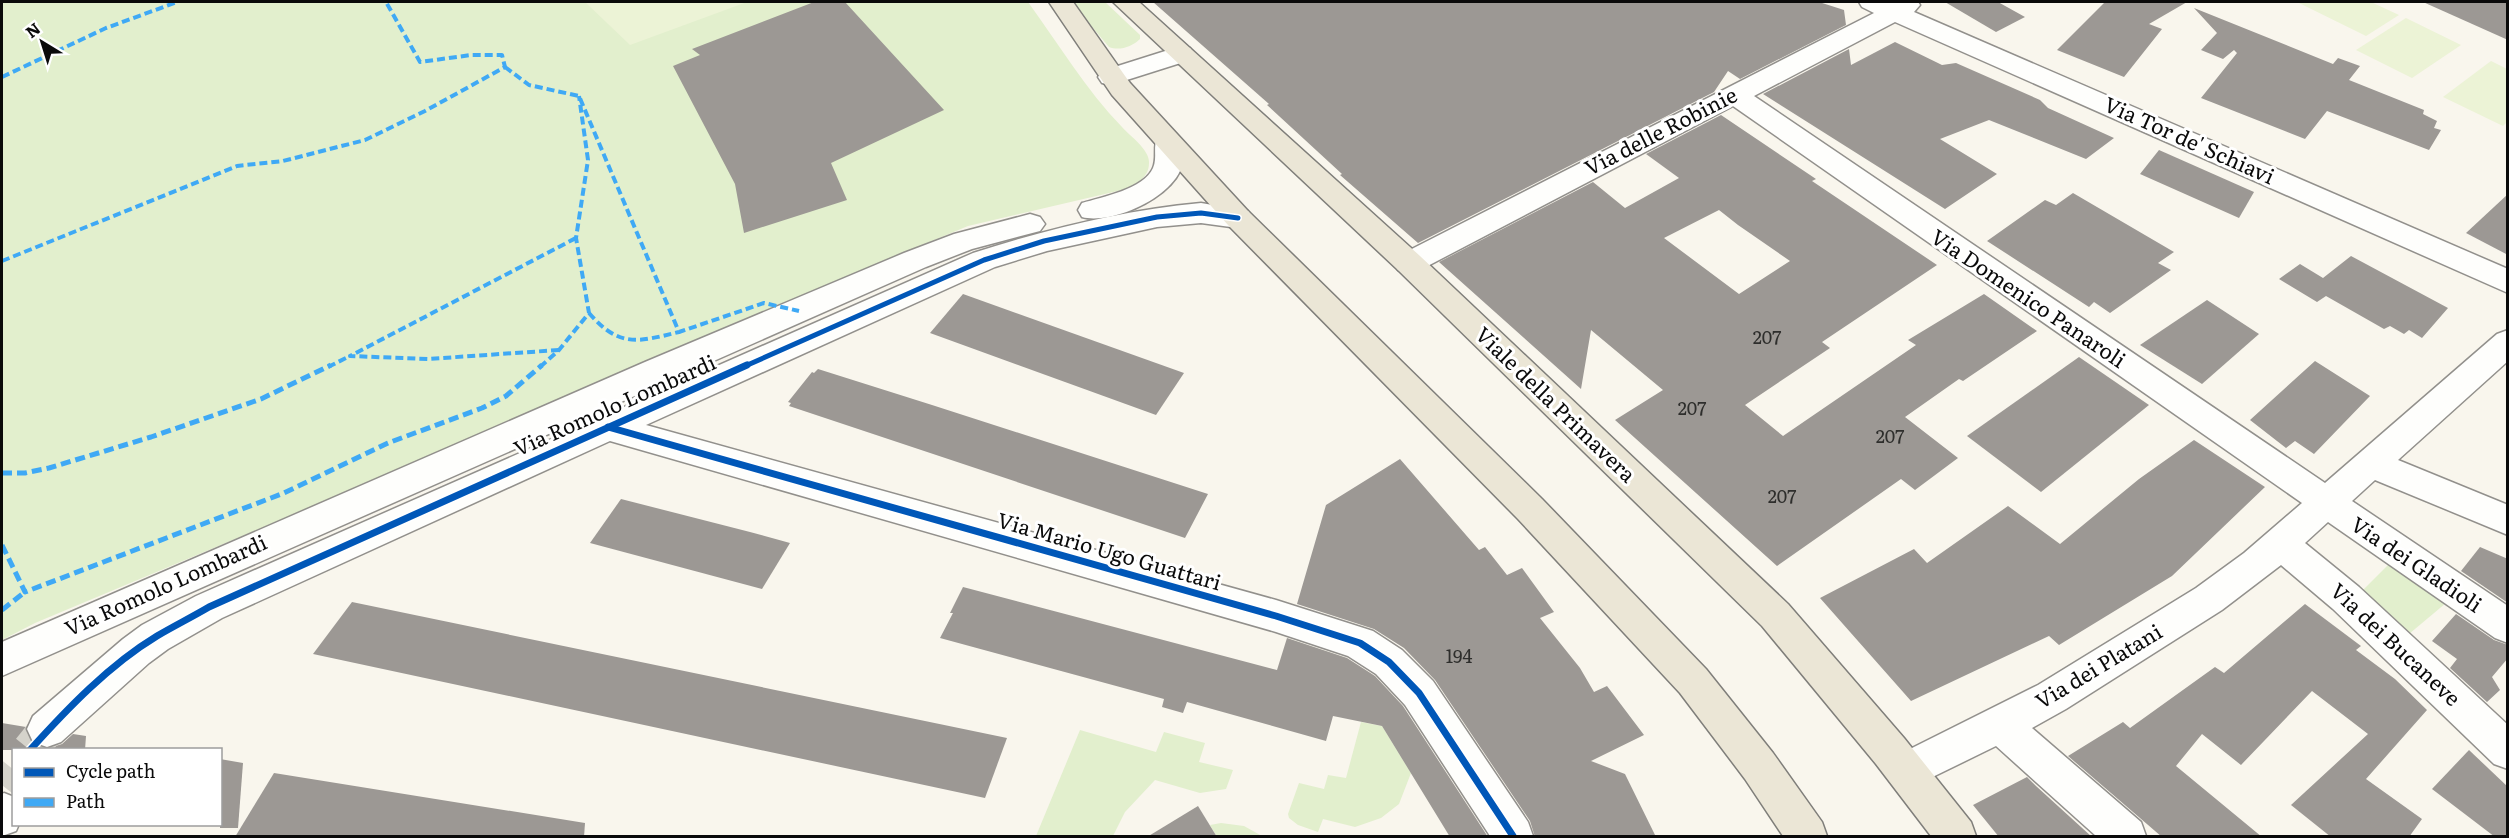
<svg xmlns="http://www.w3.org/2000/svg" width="2509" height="838" font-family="Literata,serif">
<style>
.green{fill:#e2efcd}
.pitch{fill:#ecf3d6}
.building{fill:#9c9894;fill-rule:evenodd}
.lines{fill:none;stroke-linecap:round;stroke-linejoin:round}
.minor-tunnel{stroke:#d5d3cb;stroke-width:36;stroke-dasharray:36 18;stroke-linecap:butt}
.minor-casing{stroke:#92908c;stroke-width:3}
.major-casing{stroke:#7f7e7a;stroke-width:3}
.minor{fill:#fefefc;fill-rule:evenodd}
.major{fill:#ebe6d6;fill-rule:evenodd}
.quiet-far1{stroke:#3fa9f5;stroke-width:4;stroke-dasharray:8 4;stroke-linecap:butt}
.quiet{stroke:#3fa9f5;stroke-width:5;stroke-dasharray:10 5;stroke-linecap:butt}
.cycleway-far1-casing{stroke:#fff;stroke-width:8}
.cycleway-casing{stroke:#fff;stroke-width:10}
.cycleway-far1{stroke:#0057b8;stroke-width:5}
.cycleway{stroke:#0057b8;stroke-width:7}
.labels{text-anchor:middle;stroke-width:6;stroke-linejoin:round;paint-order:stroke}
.number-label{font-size:18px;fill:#2e2e2c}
.street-label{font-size:21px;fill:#0a0a0a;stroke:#fff}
</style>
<rect width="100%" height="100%" fill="#f9f6ed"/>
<g class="green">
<path d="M 2,2 L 1028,2 C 1058,43 1086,90 1122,127 C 1130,136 1150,150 1149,163 C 1149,179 1134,185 1122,190 L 968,226 L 735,323 L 295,514 L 35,623 L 2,640 Z"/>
<path d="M 1071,2 L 1105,2 L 1140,35 L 1140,39 C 1132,47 1119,51 1109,47 Z"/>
<polygon points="2389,564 2446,603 2403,639 2363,590"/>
<polygon points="1361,722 1382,726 1411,773 1399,804 1381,818 1355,827 1323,819 1318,832 1298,825 1289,818 1288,814 1299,783 1324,789 1328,775 1346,778"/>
<polygon points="1080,730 1156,752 1164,732 1205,743 1199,762 1233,770 1226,789 1200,793 1155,780 1125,812 1113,836 1036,836"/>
<polygon points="1221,823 1244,826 1262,836 1216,835 1210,825"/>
</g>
<g class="pitch">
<polygon points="585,2 747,2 630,45"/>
<polygon points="2297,2 2371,2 2399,15 2366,36"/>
<polygon points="2406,18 2461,45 2412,78 2356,50"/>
<polygon points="2491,61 2507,69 2507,122 2503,126 2443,97"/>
</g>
<g class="building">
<polygon points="814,2 845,2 944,110 831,163 847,200 744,233 735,184 673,66 700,55 692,49"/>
<polygon points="1153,2 1819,2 1844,10 1846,25 1740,79 1728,71 1714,92 1418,243 1340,175 1342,174 1267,105 1269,104"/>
<polygon points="1945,2 1998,2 2025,17 1996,32"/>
<polygon points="2105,2 2187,2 2149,24 2162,29 2124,77 2057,50"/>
<polygon points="2423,2 2508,2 2508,40"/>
<polygon points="2194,8 2333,64 2338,58 2360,66 2349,80 2424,110 2423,114 2437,121 2434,128 2441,130 2429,150 2327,111 2305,139 2201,98 2237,53 2234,50 2223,59 2201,50 2217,33"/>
<polygon points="1895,42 1942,65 1956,63 2040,100 2048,108 2114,138 2086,159 1989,120 1940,139 1997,174 1945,209 1763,94 1849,49 1851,65"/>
<path d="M 1721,115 L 1816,179 L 1812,181 L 1937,265 L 1822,342 L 1830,348 L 1745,405 L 1783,436 L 1916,345 L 1908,340 L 1984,294 L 2037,331 L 1963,381 L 1959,379 L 1905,417 L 1958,458 L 1915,490 L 1901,479 L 1777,566 L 1615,420 L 1663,390 L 1591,330 L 1581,389 L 1439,262 L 1593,182 L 1625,208 L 1679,178 L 1646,154 ZM 1719,210 L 1738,225 L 1790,261 L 1739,294 L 1664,238 Z"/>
<polygon points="2159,150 2254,192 2239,218 2140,174"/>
<polygon points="2073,193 2174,252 2158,263 2171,270 2110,313 2094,302 2089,307 1987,241 2045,200 2056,205"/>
<polygon points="2508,194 2508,255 2466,233"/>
<polygon points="2351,256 2448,308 2422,338 2409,330 2404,334 2390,326 2384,329 2326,296 2317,302 2279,279 2300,264 2323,278"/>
<polygon points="963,294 1184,373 1156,415 930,333"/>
<polygon points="2207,300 2259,334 2202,384 2140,345"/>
<polygon points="2079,357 2149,405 2041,492 1967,436"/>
<polygon points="2315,361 2370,396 2314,454 2295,441 2286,448 2250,420"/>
<polygon points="818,369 932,405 1208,494 1185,538 789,406 791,403 788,402 812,372 814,373"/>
<polygon points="2194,440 2265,487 2172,576 2059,645 2049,636 1911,701 1820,598 1914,549 1927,563 2008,506 2060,544 2139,479"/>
<polygon points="1400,459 1479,550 1485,547 1507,575 1522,568 1554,612 1540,618 1580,668 1594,692 1607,686 1644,735 1591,761 1625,774 1656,837 1535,837 1530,821 1435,680 1404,648 1374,629 1297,604 1326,505"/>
<polygon points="621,499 750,532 790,543 762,589 590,543"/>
<polygon points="2480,547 2508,559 2508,603 2461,571"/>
<polygon points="963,587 1277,670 1287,638 1347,658 1375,676 1403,706 1488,837 1450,837 1382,726 1333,716 1326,741 1187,702 1183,713 1162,707 1164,699 940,638 953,613 950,613"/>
<polygon points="352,602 1007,738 985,798 313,654"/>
<polygon points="2305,604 2361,646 2356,650 2395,679 2427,710 2366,779 2422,819 2409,837 2331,837 2291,805 2368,734 2312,691 2241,765 2202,734 2176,766 2262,837 2162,837 2068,756 2123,722 2130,728 2215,667 2224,673"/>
<polygon points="2456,614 2494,640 2508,645 2508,658 2492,677 2500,690 2487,702 2450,668 2457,659 2432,641"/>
<polygon points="2,723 26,727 31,743 46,749 62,744 73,734 86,736 85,750 2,750"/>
<polygon points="2469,750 2508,787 2508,837 2495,837 2432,789"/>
<polygon points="220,759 243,763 238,828 220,828"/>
<polygon points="274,773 585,823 584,837 235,837"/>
<polygon points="2027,777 2036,786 2092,837 1999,837 1973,805"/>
<polygon points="1198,806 1217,837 1147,837"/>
</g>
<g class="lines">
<g class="minor-tunnel">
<polyline points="30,750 47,729"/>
<polyline points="2,785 14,770"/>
</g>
<defs>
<g id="minor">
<polygon points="1859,2 1918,2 1920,5 1914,12 2508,269 2508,293 1895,22 1754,96 2325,483 2497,334 2508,330 2508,361 2398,460 2508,505 2508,535 2375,480 2352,501 2508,606 2508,643 2495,638 2328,522 2305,543 2359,587 2508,725 2508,769 2494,764 2333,609 2281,565 2222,610 2066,709 2032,728 2141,822 2146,836 2096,836 1996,746 1906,790 1892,784 1886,771 1892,758 2038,685 2196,588 2244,553 2302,503 1733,106 1420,270 1409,274 1398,270 1394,263 1398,256 1874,13 1862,7"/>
<polygon points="1181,46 1190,48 1194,54 1190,60 1111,85 1102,83 1098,77 1102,71"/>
<path d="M 1168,133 L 1178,136 C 1208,184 1116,227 1082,217 L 1078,210 L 1082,203 C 1102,197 1144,189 1153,168 C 1158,157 1152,146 1158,136 Z"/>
<path d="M 1201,203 L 1248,211 L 1253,218 L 1248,225 L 1238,228 L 1201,223 L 1157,227 L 1047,251 L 995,267 L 646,425 L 1276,600 L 1373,631 L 1402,650 L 1433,681 L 1528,822 L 1533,836 L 1490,836 L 1405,705 L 1376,674 L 1348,656 L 1276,632 L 610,441 L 222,618 L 168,649 L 149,663 L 61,742 L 47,747 L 33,742 L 27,729 L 33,716 L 123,639 L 142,625 L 196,596 L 973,253 C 1048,229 1123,210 1201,203 Z"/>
<polygon points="1030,214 1040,217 1045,224 1040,231 972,249 926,267 2,676 2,642 645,362 904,253 954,234"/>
<polygon points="4,793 14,797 14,824 19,824 16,831 2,836 2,794"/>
</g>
<g id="major">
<polygon points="1049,2 1073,2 1130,83 1248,211 1542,499 1706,669 1773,753 1822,822 1827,836 1783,836 1745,779 1680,693 1518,519 1228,225 1112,95"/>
<polygon points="1113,2 1139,2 1420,256 1788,604 1904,738 1971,822 1976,836 1931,836 1876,764 1762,626 1398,270"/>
</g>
</defs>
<use href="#minor" class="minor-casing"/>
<use href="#major" class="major-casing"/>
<use href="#minor" class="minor"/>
<use href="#major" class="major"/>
<g class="quiet-far1">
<polyline points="505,67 529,85 579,96 679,332 764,303 799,311"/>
<polyline points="2,77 106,28 177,2"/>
<polyline points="2,261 237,166 283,161 365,140 425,111 505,67 502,55 471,55 420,62 386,2"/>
<path d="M 589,313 C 619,348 638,342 679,332"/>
<polyline points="559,350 428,359 350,356 576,238"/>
<polyline points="328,367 350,356"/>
<polyline points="540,367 559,350 589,313 576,238 588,160 579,96"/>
</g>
<g class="quiet">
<polyline points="2,473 25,473 49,468 151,437 261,399 331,365"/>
<polyline points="2,545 25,592 284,493 388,443 482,408 506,396 542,365"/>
<polyline points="2,610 25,592"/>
</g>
<defs>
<polyline id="cycleway-far1" points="743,367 984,260 1044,241 1157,217 1201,213 1238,218"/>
<g id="cycleway">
<polyline points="608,427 1276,616 1360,643 1389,662 1419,693 1513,836"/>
<path d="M 30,750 C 67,709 109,665 157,636 C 174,626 192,617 209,607 L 747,365"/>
</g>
</defs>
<use href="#cycleway-far1" class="cycleway-far1-casing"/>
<use href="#cycleway" class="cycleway-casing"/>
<use href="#cycleway-far1" class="cycleway-far1"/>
<use href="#cycleway" class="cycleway"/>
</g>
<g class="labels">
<g class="number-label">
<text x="1767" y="344">207</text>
<text x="1692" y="415">207</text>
<text x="1890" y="443">207</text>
<text x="1782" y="503">207</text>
<text x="1459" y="663">194</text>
</g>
<g class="street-label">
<text transform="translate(1661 132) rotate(-27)" y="7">Via delle Robinie</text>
<text transform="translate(2189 141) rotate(24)" y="7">Via Tor de' Schiavi</text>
<text transform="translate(2028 299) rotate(34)" y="7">Via Domenico Panaroli</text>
<text transform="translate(1555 405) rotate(44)" y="7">Viale della Primavera</text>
<text transform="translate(615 406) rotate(-24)" y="7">Via Romolo Lombardi</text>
<text transform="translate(1109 552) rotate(16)" y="7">Via Mario Ugo Guattari</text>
<text transform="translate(2416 565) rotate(34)" y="7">Via dei Gladioli</text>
<text transform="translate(166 586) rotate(-24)" y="7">Via Romolo Lombardi</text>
<text transform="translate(2395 645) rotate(43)" y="7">Via dei Bucaneve</text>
<text transform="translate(2099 667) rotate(-31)" y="7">Via dei Platani</text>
</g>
</g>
<rect width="2509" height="838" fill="none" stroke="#0a0a0a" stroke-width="6"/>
<rect x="12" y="748" width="210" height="78" fill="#ffffff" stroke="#9d9d9d" stroke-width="1.5"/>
<rect x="24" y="768" width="30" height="9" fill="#0057b8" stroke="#9d9d9d" stroke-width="1.5"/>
<text x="66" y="778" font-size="18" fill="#0a0a0a">Cycle path</text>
<rect x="24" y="798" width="30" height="9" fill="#3fa9f5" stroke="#9d9d9d" stroke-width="1.5"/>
<text x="66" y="808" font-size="18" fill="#0a0a0a">Path</text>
<g transform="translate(42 42) rotate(322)" stroke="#ffffff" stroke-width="4.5" paint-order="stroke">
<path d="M0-4.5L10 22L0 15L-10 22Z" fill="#0a0a0a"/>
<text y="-9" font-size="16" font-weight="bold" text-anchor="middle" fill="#0a0a0a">N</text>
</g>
</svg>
